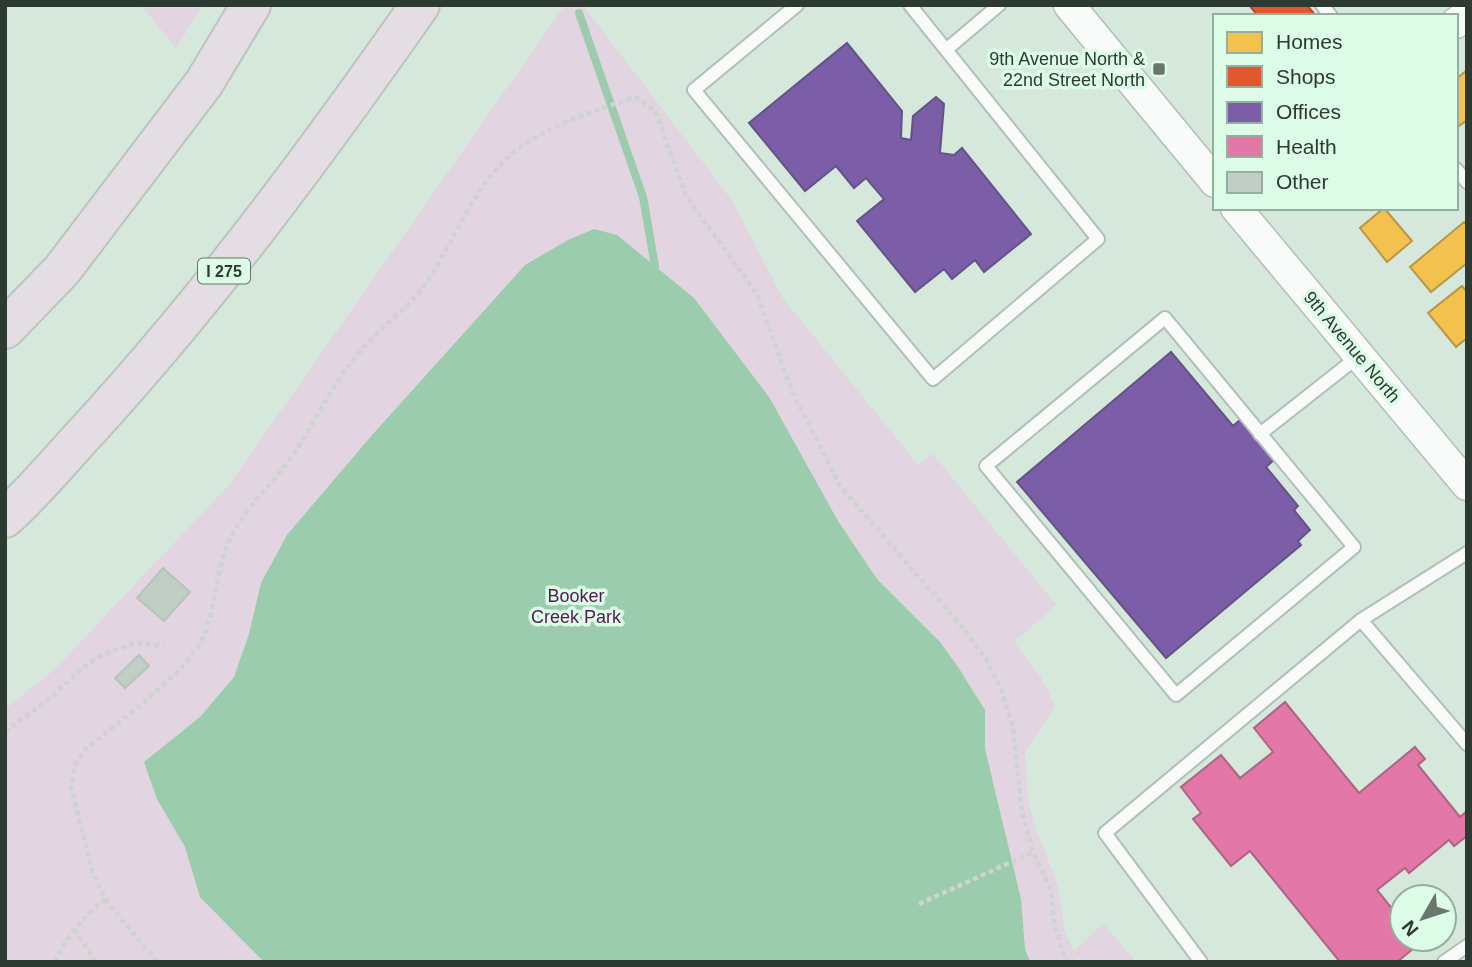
<svg xmlns="http://www.w3.org/2000/svg" width="1472" height="967" font-family="Arial,sans-serif">
<style>
.green{fill:#e2d4e0}
.water{fill:#9accad}
.homes{fill:#f2c14e;stroke:#b79846;stroke-width:2}
.shops{fill:#e4572e;stroke:#ad4e2f;stroke-width:2}
.offices{fill:#7b5ea7;stroke:#645384;stroke-width:2}
.health{fill:#e377a8;stroke:#ac6585;stroke-width:2}
.lines{fill:none;stroke-linecap:round;stroke-linejoin:round}
.stream{stroke:#9accad;stroke-width:8}
.building{fill:#c0cec5;stroke:#b7c4bc;stroke-width:2}
.service-casing{stroke:#b2bfb7;stroke-width:16}
.tertiary-casing{stroke:#b2bfb7;stroke-width:33}
.motorway-casing{stroke:#bbc4be;stroke-width:42}
.path{stroke:#cfd4d1;stroke-width:4.5;stroke-dasharray:5 3.5;stroke-linecap:butt}
.service{stroke:#f9fbfa;stroke-width:12}
.tertiary{stroke:#f9fbfa;stroke-width:30}
.motorway{stroke:#e4dde4;stroke-width:38}
.poi-dot{fill:#68776e;stroke:#dcfce7;stroke-width:2.5}
.labels{text-anchor:middle;stroke-width:7;stroke-linejoin:round;paint-order:stroke}
.shield{fill:#dcfce7;stroke:#627468;stroke-width:2}
.shield-label{font-size:16px;font-weight:bold;fill:#2d3a32}
.poi-label{font-size:18px;fill:#2d3a32;stroke:#dcfce7;text-anchor:end}
.street-label{font-size:18px;fill:#2d3a32;stroke:#dcfce7}
.park-label{font-size:18px;fill:#571851;stroke:#dcfce7}
</style>
<rect width="100%" height="100%" fill="#d6e7dc"/>
<g class="green">
<polygon points="141,5 203,5 176,48"/>
<polygon points="565,5 583,5 733,202 782,297 918,465 933,454 1056,605 1014,642 1042,679 1055,706 1025,753 1028,802 1037,832 1058,885 1065,932 1074,951 1103,923 1136,962 1082,962 1076,955 1078,962 5,962 5,709 55,669 229,485"/>
</g>
<polygon class="water" points="594,229 617,235 694,298 769,397 838,521 877,579 940,642 958,667 985,710 985,749 1021,899 1025,949 1030,962 264,962 200,897 185,847 157,799 144,762 200,717 234,677 249,634 261,583 287,535 373,434 525,265 568,240"/>
<g class="homes">
<polygon points="1467,70 1467,120 1459,126 1456,122 1456,79"/>
<polygon points="1384,208 1412,241 1387,262 1360,228"/>
<polygon points="1464,222 1467,225 1467,263 1431,292 1410,267"/>
<polygon points="1462,286 1467,292 1467,338 1456,347 1428,313"/>
</g>
<polygon class="shops" points="1249,5 1307,5 1316,16 1258,16"/>
<g class="offices">
<polygon points="847,43 902,111 901,138 911,140 913,116 936,97 944,104 940,153 954,155 962,148 1031,234 984,272 975,260 952,279 944,269 915,292 857,221 884,199 866,178 854,188 836,166 805,191 749,123"/>
<polygon points="1171,352 1233,426 1240,420 1274,460 1266,467 1298,506 1294,510 1310,530 1298,541 1301,545 1166,658 1017,482"/>
</g>
<polygon class="health" points="1285,702 1359,793 1415,747 1425,759 1418,765 1460,817 1467,811 1467,836 1454,846 1449,840 1409,873 1405,868 1377,890 1402,921 1402,939 1417,939 1420,943 1397,962 1340,962 1250,851 1231,866 1193,819 1201,813 1181,787 1221,755 1240,778 1273,752 1254,728"/>
<g class="lines">
<polyline class="stream" points="579,13 643,197 655,266"/>
</g>
<g class="building">
<polygon points="163,568 190,592 164,621 137,598"/>
<polygon points="139,655 149,666 125,688 115,678"/>
</g>
<g class="lines">
<defs>
<g id="service">
<polyline points="797,5 694,90 933,379 1098,239 910,5"/>
<polyline points="1322,5 1331,16"/>
<polyline points="947,49 999,5"/>
<polyline points="1456,169 1467,182"/>
<polygon points="1165,318 1354,547 1176,695 986,466"/>
<polyline points="1260,434 1359,356"/>
<polyline points="1467,553 1361,620 1467,744"/>
<polyline points="1201,962 1105,833 1361,620"/>
<polyline points="1444,962 1467,946"/>
</g>
<g id="tertiary">
<polyline points="1069,5 1215,182"/>
<polyline points="1456,23 1467,15"/>
<polyline points="1236,208 1467,485"/>
</g>
<g id="motorway">
<polyline points="5,329 62,270 204,83 251,5"/>
<path d="M 5,518 C 35,491 61,459 89,429 C 210,297 317,152 420,5"/>
</g>
</defs>
<use href="#service" class="service-casing"/>
<use href="#tertiary" class="tertiary-casing"/>
<use href="#motorway" class="motorway-casing"/>
<g class="path">
<polyline points="5,732 50,698 85,666 102,655 135,643 164,646"/>
<polyline points="919,904 1033,852"/>
<polyline points="75,929 94,960"/>
<path d="M 55,962 C 66,936 84,917 105,899"/>
<path d="M 157,962 L 107,902 L 93,874 L 71,787 L 75,765 L 85,750 C 118,722 191,671 205,633 C 217,600 216,563 234,531 C 250,503 277,479 295,452 C 318,416 336,378 365,346 C 382,327 410,306 424,286 C 455,242 472,186 515,151 C 550,124 595,111 635,97 L 655,110 L 686,196 L 757,294 L 791,389 L 840,486 L 964,629 L 986,659 L 1001,689 L 1013,728 L 1022,813 L 1033,852 L 1050,887 L 1055,926 L 1066,962"/>
</g>
<use href="#service" class="service"/>
<use href="#tertiary" class="tertiary"/>
<use href="#motorway" class="motorway"/>
</g>
<rect class="poi-dot" x="1152" y="62" width="14" height="14" rx="3.5"/>
<g class="labels">
<rect class="shield" x="198" y="258.5" width="52" height="25" rx="5"/>
<g class="shield-label">
<text x="224" y="277">I 275</text>
</g>
<g class="poi-label">
<text x="1145" y="65">9th Avenue North &amp;<tspan x="1145" dy="21">22nd Street North</tspan></text>
</g>
<g class="street-label">
<text transform="translate(1352 347) rotate(50)" y="6">9th Avenue North</text>
</g>
<g class="park-label">
<text x="576" y="602">Booker<tspan x="576" dy="21">Creek Park</tspan></text>
</g>
</g>
<rect width="1472" height="967" fill="none" stroke="#2d3a32" stroke-width="14"/>
<rect x="1213" y="14" width="245" height="196" fill="#dcfce7" stroke="#96ae9f" stroke-width="2"/>
<rect x="1227" y="32" width="35" height="21" fill="#f2c14e" stroke="#96ae9f" stroke-width="2"/>
<text x="1276" y="49" font-size="21" fill="#2d3a32">Homes</text>
<rect x="1227" y="66" width="35" height="21" fill="#e4572e" stroke="#96ae9f" stroke-width="2"/>
<text x="1276" y="84" font-size="21" fill="#2d3a32">Shops</text>
<rect x="1227" y="102" width="35" height="21" fill="#7b5ea7" stroke="#96ae9f" stroke-width="2"/>
<text x="1276" y="119" font-size="21" fill="#2d3a32">Offices</text>
<rect x="1227" y="136" width="35" height="21" fill="#e377a8" stroke="#96ae9f" stroke-width="2"/>
<text x="1276" y="154" font-size="21" fill="#2d3a32">Health</text>
<rect x="1227" y="172" width="35" height="21" fill="#c0cec5" stroke="#96ae9f" stroke-width="2"/>
<text x="1276" y="189" font-size="21" fill="#2d3a32">Other</text>
<g transform="translate(1423 918) rotate(231)"><circle r="33" fill="#dcfce7" stroke="#96ae9f" stroke-width="2"/>
<path d="M0-5L12 26L0 18L-12 26Z" fill="#68776e"/>
<text y="-10" font-size="19" font-weight="bold" text-anchor="middle" fill="#2d3a32">N</text>
</g>
</svg>
